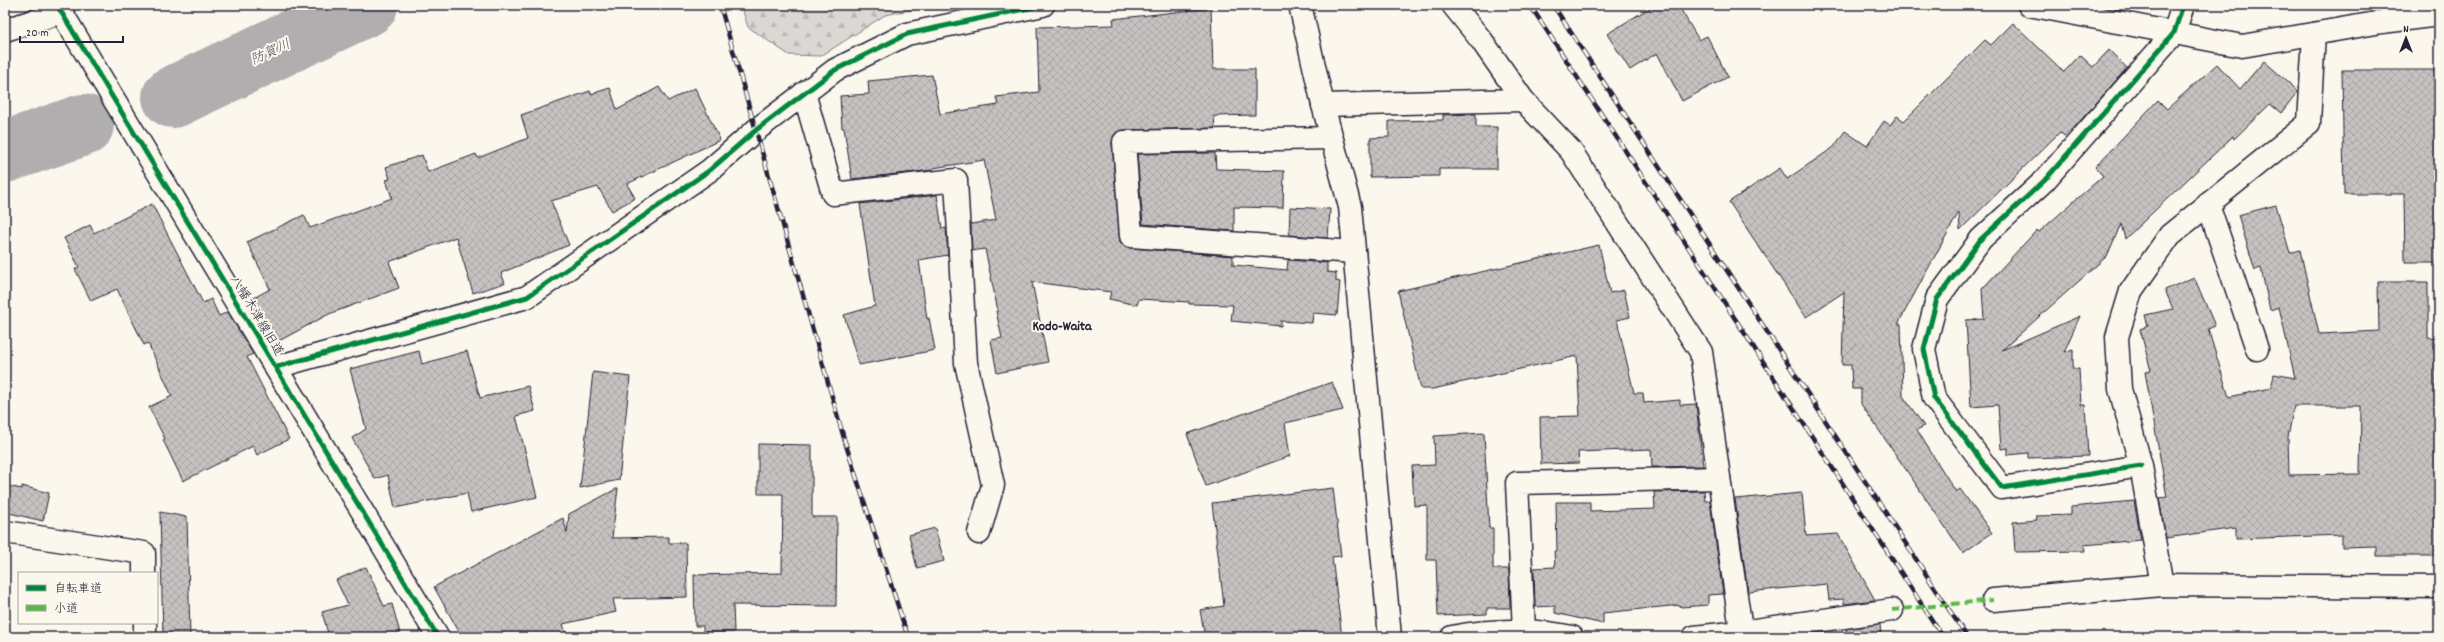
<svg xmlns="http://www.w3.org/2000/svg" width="2444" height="642" font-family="Dekko,'Klee One',sans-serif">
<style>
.forest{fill:url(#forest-firs);stroke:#7e7d87}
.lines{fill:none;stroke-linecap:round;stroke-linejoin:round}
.river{stroke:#b1aeb0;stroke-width:62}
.building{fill:url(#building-cross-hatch);stroke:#22223b;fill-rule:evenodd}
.minor-casing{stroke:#22223b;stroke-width:25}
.minor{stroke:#fbf7ec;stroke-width:22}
.rail-casing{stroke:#22223b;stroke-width:4.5}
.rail{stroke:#fbf7ec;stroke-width:3;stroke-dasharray:9;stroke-linecap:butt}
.quiet{stroke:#58b947;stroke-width:4;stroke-dasharray:8 4;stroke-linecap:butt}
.cycleway-casing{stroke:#fbf7ec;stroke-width:8}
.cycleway{stroke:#00873e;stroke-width:5}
.labels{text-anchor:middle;stroke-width:4;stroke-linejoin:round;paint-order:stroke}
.street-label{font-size:13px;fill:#22223b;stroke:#fbf7ec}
.water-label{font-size:14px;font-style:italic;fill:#545364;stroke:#fbf7ec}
.neighbourhood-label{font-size:14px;font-weight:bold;fill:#22223b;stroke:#fbf7ec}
</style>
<defs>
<pattern id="forest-firs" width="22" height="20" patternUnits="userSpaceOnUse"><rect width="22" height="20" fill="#dbd8d3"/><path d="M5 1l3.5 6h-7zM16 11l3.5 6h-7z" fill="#bcb9b6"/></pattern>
<pattern id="building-cross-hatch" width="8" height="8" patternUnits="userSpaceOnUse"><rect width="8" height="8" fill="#c6c2c0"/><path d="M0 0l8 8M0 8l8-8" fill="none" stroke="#aaa6a6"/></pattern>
</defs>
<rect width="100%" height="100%" fill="#fbf7ec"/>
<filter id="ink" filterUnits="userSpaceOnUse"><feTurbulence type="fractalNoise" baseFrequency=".025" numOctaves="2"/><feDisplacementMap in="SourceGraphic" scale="8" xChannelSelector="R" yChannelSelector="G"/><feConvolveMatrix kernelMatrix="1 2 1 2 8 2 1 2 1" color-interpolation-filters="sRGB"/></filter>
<g filter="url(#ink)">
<polygon class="forest" points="741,5 935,5 885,15 821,56 789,55 748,27"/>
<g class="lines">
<g class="river">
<polyline points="173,97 367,5"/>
<polyline points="5,152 83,125"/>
</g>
</g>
<g class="building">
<polygon points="1654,5 1678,5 1699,40 1707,36 1728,77 1682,101 1657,53 1630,70 1607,34"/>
<polygon points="1211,8 1213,69 1255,69 1255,115 1214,116 1215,128 1124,130 1117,132 1112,143 1120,242 1130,248 1233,256 1233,265 1287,270 1288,260 1327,263 1327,272 1336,273 1336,281 1340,282 1337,315 1313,313 1312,323 1281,321 1281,326 1231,321 1233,305 1189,304 1189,302 1139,299 1137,305 1109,299 1111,292 1032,282 1048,362 997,373 991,340 1002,338 996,311 998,311 985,249 972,251 971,224 996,220 984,160 933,168 933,170 852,179 844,128 842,128 840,96 869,94 868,81 932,75 940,114 998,105 996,97 1039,92 1037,27 1114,25 1113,19"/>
<polygon points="2013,23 2064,72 2080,55 2093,67 2109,50 2127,68 2076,126 2064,136 2060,132 1960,230 1959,212 1898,324 1901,324 1903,396 1924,426 1917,430 1956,492 1960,489 1992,533 1963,553 1861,404 1861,389 1852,389 1851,365 1842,365 1844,292 1806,317 1729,202 1780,168 1787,179 1834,147 1845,131 1867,146 1884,121 1890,125 1897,116 1904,121 1985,40 1991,45"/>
<polygon points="2264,61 2298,91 2281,113 2270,104 2234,139 2233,136 2125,239 2121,224 2107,256 2002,350 2080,316 2064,352 2073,349 2073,369 2079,369 2081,405 2085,405 2088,456 2028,458 2028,453 2008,455 2008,448 2001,449 1998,405 1971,407 1966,320 1984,319 1982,289 2037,230 2039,232 2103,176 2095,167 2158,100 2167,109 2217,64 2240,89"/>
<polygon points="2342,70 2439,70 2439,262 2405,262 2404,194 2344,194"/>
<polygon points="659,87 668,101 695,88 720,140 627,184 635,198 612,211 598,187 551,201 569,245 501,273 505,283 473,293 456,237 389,262 399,288 329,314 275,343 250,300 270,289 247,242 304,215 310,228 392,198 386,180 390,179 386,167 422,155 428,172 476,154 478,158 528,138 521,115 590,91 591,94 610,88 617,110"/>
<polygon points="1476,114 1476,127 1497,127 1497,169 1439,169 1439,176 1370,177 1370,138 1389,137 1389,121 1443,120 1443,115"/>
<polygon points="1215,153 1216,169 1284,171 1283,208 1234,207 1234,231 1143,224 1137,154"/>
<polygon points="937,195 942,229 946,228 948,255 919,260 927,319 929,318 935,350 859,365 844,315 875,306 860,204"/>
<polygon points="152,204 203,303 211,299 219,316 228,312 253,354 247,357 289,439 257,455 253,446 183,481 163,440 165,439 149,407 172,396 148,343 144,345 117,289 91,301 75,269 79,267 64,238 90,225 94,233"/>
<path d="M 2276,205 L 2290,253 L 2300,250 L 2319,334 L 2379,331 L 2378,282 L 2428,282 L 2428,338 L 2437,339 L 2435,438 L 2439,438 L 2439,556 L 2376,556 L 2376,546 L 2342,547 L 2342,535 L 2236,539 L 2236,528 L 2166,538 L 2159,498 L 2167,497 L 2145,372 L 2151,371 L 2140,329 L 2148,326 L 2145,315 L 2173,309 L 2165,290 L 2194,277 L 2215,326 L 2208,329 L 2229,397 L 2271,388 L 2274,374 L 2295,378 L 2279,307 L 2270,310 L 2261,268 L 2255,270 L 2238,215 ZM 2294,406 L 2361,406 L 2360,474 L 2289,475 L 2288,437 Z"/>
<polygon points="1290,207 1330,209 1328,238 1289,235"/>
<polygon points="1599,245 1610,293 1624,290 1630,317 1617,320 1634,393 1643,393 1644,403 1680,400 1680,405 1696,404 1703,466 1652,467 1651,449 1578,452 1579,463 1541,464 1540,417 1580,416 1577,356 1433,389 1421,389 1398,291"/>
<polygon points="419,351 422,364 467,351 480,398 528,386 535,411 516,416 537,497 471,512 467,493 395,508 388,475 375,479 352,438 366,429 350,369"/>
<polygon points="593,372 630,377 619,480 580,488"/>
<polygon points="1332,382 1343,410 1285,423 1290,456 1206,486 1187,434"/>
<polygon points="1484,433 1489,528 1493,528 1493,569 1509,569 1510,608 1487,608 1487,614 1438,616 1436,560 1427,560 1427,505 1414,506 1412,466 1435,465 1434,436"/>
<polygon points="758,444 812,445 812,517 837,517 836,606 733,605 734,632 703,632 703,626 695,626 694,575 782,573 783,494 758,494"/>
<polygon points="7,486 22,489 22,486 49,493 43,521 5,512"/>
<polygon points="618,488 612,538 669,537 669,543 686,543 687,597 613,599 616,612 563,624 567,637 462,637 434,587 563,518 567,533 569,514"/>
<polygon points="1333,488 1341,556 1332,557 1342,637 1205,637 1200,610 1224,606 1212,503"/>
<polygon points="1704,491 1705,501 1710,501 1723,594 1708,595 1708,605 1681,607 1680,605 1603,613 1603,624 1555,613 1555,606 1535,607 1534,568 1555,567 1554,551 1557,551 1556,502 1590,502 1590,511 1655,509 1654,492"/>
<polygon points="1802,493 1806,536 1838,534 1875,600 1844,604 1844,599 1829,600 1827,584 1748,592 1735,499"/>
<polygon points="2134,501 2141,540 2084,545 2085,551 2015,552 2013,522 2037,520 2036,516 2071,515 2071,507"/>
<polygon points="160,512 187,517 190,637 163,637"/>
<polygon points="935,528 944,561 917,568 909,535"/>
<polygon points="366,567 384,606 392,604 401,637 329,637 322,612 348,605 336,580"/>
<polygon points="1880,624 1881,637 1847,637 1846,629"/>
</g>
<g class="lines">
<defs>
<g id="minor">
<polyline points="57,5 438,637"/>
<polyline points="1300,5 1323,105 1350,207 1390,637"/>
<polyline points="1453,5 1482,41 1523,100 1571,151 1701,352 1742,637"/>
<polyline points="2029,5 2242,46 2382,22 2439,15"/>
<polyline points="5,30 62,12"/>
<polyline points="804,93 833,194 956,180 966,363 993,485 979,533"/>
<polyline points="1323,105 1523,100"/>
<polyline points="1331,138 1124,142 1131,236 1354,252"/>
<polyline points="2208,204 2257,349"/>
<polyline points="276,367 527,297 710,170 756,130 835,70 907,34 1043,5"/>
<polyline points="2141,466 2002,488 1934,398 1924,349 1937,299 1981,239 2044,181 2174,33 2183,5"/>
<polyline points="5,532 144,553 144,573"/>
<polyline points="2162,585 2141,466 2120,389 2117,337 2131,291 2170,235 2309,123 2314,34"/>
<polyline points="1993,600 2162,585 2439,587"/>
<polyline points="145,623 145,637"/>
<polyline points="1524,631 1517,483 1719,478"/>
<path d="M 1452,637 C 1492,629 1532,629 1572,637"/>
<polyline points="1694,637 1741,632 1892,610"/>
</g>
</defs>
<use href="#minor" class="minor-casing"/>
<use href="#minor" class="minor"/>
<defs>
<g id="rail">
<polyline points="720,5 845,442 908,637"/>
<polyline points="1530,5 1943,637"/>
<polyline points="1553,5 1967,637"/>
</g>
</defs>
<use href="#rail" class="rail-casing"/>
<use href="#rail" class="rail"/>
<polyline class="quiet" points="1892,610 1993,600"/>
<defs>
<g id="cycleway">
<polyline points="57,5 438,637"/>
<polyline points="276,367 527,297 710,170 756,130 835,70 907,34 1043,5"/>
<polyline points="2141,466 2002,488 1934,398 1924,349 1937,299 1981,239 2044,181 2174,33 2183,5"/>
</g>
</defs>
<use href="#cycleway" class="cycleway-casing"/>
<use href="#cycleway" class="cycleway"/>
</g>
</g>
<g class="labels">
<g class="street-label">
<text transform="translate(258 315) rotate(59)" y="5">八幡木津線旧道</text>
</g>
<g class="water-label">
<text transform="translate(270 51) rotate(-25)" y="5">防賀川</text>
</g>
<g class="neighbourhood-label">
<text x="1062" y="330">Kodo-Waita</text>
</g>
</g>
<rect width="2444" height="642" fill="none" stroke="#fbf7ec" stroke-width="20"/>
<rect x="10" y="10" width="2424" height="622" fill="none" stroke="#22223b" stroke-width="1.5" filter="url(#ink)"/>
<rect x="18" y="572" width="140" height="52" fill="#fbf7ec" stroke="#a4a2a5"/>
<rect x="26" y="585" width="20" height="6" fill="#00873e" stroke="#a4a2a5"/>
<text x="54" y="592" font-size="12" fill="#22223b">自転車道</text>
<rect x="26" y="605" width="20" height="6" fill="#58b947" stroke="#a4a2a5"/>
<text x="54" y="612" font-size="12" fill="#22223b">小道</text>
<g transform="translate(2406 38)" stroke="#fbf7ec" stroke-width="3" paint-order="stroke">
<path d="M0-3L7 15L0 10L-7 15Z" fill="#22223b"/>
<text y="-6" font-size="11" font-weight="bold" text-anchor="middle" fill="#22223b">N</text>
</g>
<path d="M20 36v6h103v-6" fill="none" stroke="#22223b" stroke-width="2"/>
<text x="26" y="36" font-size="12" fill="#22223b" stroke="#fbf7ec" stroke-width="3" paint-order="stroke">20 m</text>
</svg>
